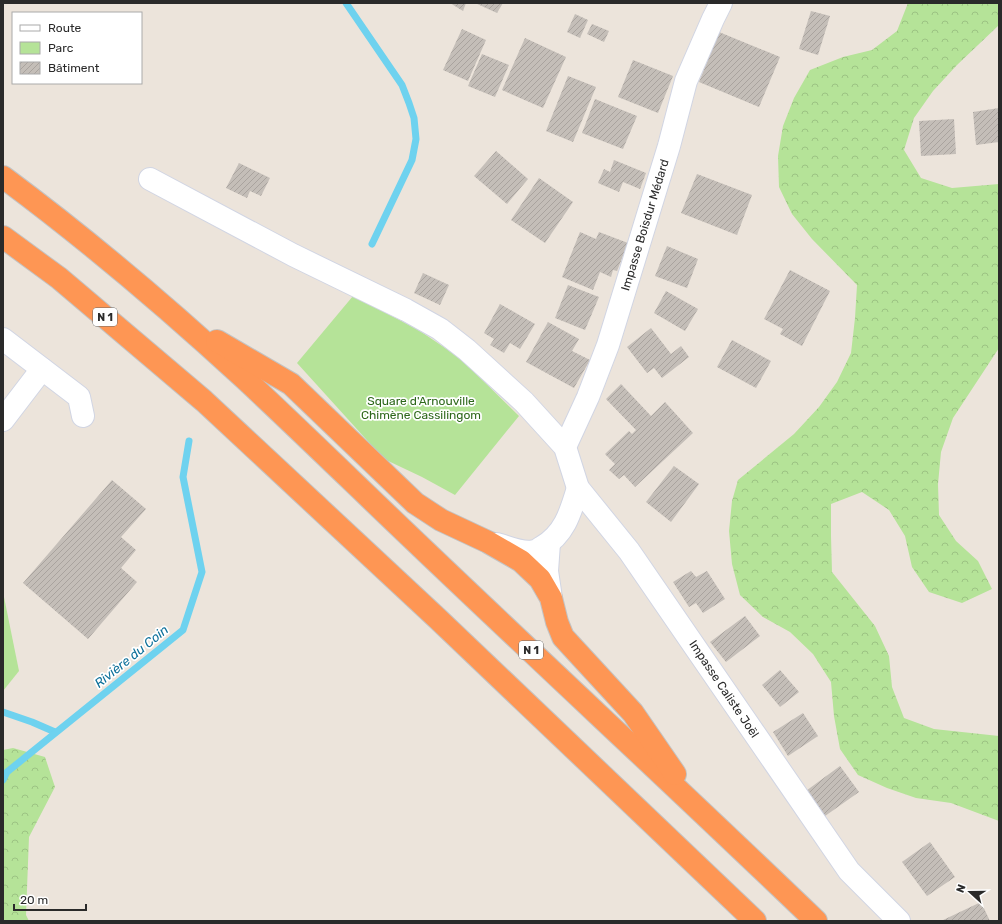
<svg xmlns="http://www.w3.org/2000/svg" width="1002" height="924" font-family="Rubik,sans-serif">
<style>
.green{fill:#b5e398}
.forest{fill:url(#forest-crowns)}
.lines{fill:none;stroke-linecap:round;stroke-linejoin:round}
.stream{stroke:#6ed2ef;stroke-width:7}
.building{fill:url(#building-hatch)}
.minor-casing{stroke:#d1d5e3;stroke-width:24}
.highway-casing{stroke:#c3c3c3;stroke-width:24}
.minor{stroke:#fff;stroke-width:22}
.highway{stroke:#fe9654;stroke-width:22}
.labels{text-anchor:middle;stroke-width:3.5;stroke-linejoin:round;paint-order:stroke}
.shield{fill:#fff;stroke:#6a6a6a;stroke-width:1}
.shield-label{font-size:11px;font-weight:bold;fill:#2a2a2a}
.street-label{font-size:12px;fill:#2a2a2a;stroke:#fff}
.park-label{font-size:12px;fill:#2d671a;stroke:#fff}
.water-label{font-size:13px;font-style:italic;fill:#0d709a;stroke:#fff}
</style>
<defs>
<pattern id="forest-crowns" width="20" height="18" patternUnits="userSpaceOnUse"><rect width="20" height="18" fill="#b5e398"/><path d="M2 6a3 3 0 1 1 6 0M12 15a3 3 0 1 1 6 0" fill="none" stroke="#9cc383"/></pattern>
<pattern id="building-hatch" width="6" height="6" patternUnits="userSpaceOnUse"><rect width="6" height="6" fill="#c4beb8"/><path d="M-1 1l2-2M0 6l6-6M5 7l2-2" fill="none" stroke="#a9a39e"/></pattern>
</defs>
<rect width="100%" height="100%" fill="#ece4db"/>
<g class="green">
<polygon points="353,296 417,329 460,358 519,416 455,495 422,477 384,459 297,363"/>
<polygon points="3,592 19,671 3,691"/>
</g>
<g class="forest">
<polygon points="908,3 999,3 999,25 957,65 933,91 914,118 904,150 921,178 952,188 999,184 999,348 953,418 941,452 938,484 939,515 956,541 978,561 992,589 962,603 929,592 912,567 905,536 889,510 862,492 831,504 831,536 832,572 875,626 889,656 892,687 904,718 934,729 999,736 999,821 951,803 916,798 887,788 858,775 840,749 834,716 831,682 813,654 790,632 763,617 740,595 732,564 729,531 732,501 738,480 794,434 819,407 837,382 851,353 855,318 857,285 812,239 792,214 779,187 778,156 783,126 794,98 810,70 843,57 872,50 897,31"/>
<polygon points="13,748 45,757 55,787 29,837 26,915 29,921 3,921 3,750"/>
</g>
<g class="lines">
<g class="stream">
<polyline points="346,3 402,85 409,103 414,118 416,139 412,160 372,244"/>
<polyline points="3,712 32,722 55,732"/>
<polyline points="3,780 7,772 183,630 202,572 183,477 189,441"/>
</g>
</g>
<g class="building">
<polygon points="450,3 466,3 463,11"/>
<polygon points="475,3 503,3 497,13"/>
<polygon points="811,11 830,16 818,55 799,49"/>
<polygon points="575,14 588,20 580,38 567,32"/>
<polygon points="592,24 609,31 604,42 587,34"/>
<polygon points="462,29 486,40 468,81 443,70"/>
<polygon points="719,32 780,57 759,107 699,82"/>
<polygon points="525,38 566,57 543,108 502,90"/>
<polygon points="482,54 509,65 495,97 468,86"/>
<polygon points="633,60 673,76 658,113 618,97"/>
<polygon points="568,76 596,87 573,142 546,131"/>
<polygon points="595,99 637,116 623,149 582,133"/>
<polygon points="999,108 999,142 976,145 973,112"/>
<polygon points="954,119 956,154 921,156 919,121"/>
<polygon points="496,151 528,179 507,204 474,176"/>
<polygon points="614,160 646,173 640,189 623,182 619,192 598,183 604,169 610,172"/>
<polygon points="239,163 270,178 261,196 250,191 247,198 226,188"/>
<polygon points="697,174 752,195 737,235 681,213"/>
<polygon points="539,178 573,202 545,243 511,220"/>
<polygon points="580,232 596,239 599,232 628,243 617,271 613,270 611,277 600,272 593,290 562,277"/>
<polygon points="667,246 698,259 687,288 655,276"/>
<polygon points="790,270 830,291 802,346 780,334 783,329 764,319"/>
<polygon points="423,273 449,285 440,305 414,293"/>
<polygon points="568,285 599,297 585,330 555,318"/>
<polygon points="666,291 698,309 685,331 654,313"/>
<polygon points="500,304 535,324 520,349 510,343 504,353 490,345 494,339 484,333"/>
<polygon points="548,322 579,339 572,351 590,360 574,388 526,362"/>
<polygon points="651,328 671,354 681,346 689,357 662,378 654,368 647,373 627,347"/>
<polygon points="732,340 771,361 756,388 717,367"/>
<polygon points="621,384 651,416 665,402 693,433 635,487 624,475 619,479 609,470 615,464 605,454 629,431 632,434 636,430 606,399"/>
<polygon points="674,466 699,484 671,522 646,502"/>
<polygon points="112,480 146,509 121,537 136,550 121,568 137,582 88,639 23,583"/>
<polygon points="691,571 696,577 707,571 725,599 703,613 696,603 689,607 673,582"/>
<polygon points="745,616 760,636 726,662 710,642"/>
<polygon points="780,670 799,692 780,707 762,685"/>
<polygon points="803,713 818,736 788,756 773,732"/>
<polygon points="840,766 859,792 818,821 799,796"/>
<polygon points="930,842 955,877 927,896 902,862"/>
<polygon points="981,902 990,921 941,921"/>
</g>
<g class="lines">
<defs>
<g id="minor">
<polyline points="150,179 293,255 406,310 440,329 467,350 524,402 565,447 578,488 629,551 849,871 899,921"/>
<polyline points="3,339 79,397 83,416"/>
<polyline points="3,420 42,369"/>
<polyline points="565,447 588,397 608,345 669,146 686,81 713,19 721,3"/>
<polyline points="549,543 547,571 551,598"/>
<path d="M 497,544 C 508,547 523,554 534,551 C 537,551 540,548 542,547 C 565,534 571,511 578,488"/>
</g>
<g id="highway">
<path d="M 3,177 C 88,240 168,308 245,379 C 305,435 363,492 422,548 C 553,673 686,796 816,921"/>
<polyline points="3,237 59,278 204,401 438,619 755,921"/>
<polyline points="217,341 291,384 415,503 441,520 488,542 521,561 540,579 551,598 557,622 563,637 633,713 675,774"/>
</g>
</defs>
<use href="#minor" class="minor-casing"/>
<use href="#highway" class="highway-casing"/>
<use href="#minor" class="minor"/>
<use href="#highway" class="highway"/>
</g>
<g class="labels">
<g class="shield">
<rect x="93" y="308" width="24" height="18" rx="3"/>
<rect x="519" y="641" width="24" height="18" rx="3"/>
</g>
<g class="shield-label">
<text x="105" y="321">N 1</text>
<text x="531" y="654">N 1</text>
</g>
<g class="street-label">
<text transform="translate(645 225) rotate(-73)" y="4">Impasse Boisdur Médard</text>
<text transform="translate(724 689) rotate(56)" y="4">Impasse Caliste Joël</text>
</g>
<g class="park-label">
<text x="421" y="405">Square d'Arnouville<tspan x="421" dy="14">Chimène Cassilingom</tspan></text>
</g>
<g class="water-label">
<text transform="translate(131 656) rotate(-39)" y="5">Rivière du Coin</text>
</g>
</g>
<rect width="1002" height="924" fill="none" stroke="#2a2a2a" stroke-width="8"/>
<rect x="12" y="12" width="130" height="72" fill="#ffffff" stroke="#aaaaaa"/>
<rect x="20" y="25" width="20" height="6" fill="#ffffff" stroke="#aaaaaa"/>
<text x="48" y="32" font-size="12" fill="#2a2a2a">Route</text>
<rect x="20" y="42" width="20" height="12" fill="#b5e398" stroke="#aaaaaa"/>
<text x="48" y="52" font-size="12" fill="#2a2a2a">Parc</text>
<rect x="20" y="62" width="20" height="12" fill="url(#building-hatch)" stroke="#aaaaaa"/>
<text x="48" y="72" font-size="12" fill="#2a2a2a">Bâtiment</text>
<g transform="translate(970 892) rotate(291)" stroke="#ffffff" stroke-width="3" paint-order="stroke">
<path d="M0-3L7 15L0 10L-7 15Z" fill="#2a2a2a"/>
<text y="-6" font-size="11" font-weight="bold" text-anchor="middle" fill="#2a2a2a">N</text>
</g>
<path d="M14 904v6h72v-6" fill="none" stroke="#2a2a2a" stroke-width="2"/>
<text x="20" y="904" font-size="12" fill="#2a2a2a" stroke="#ffffff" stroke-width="3" paint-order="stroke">20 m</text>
</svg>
